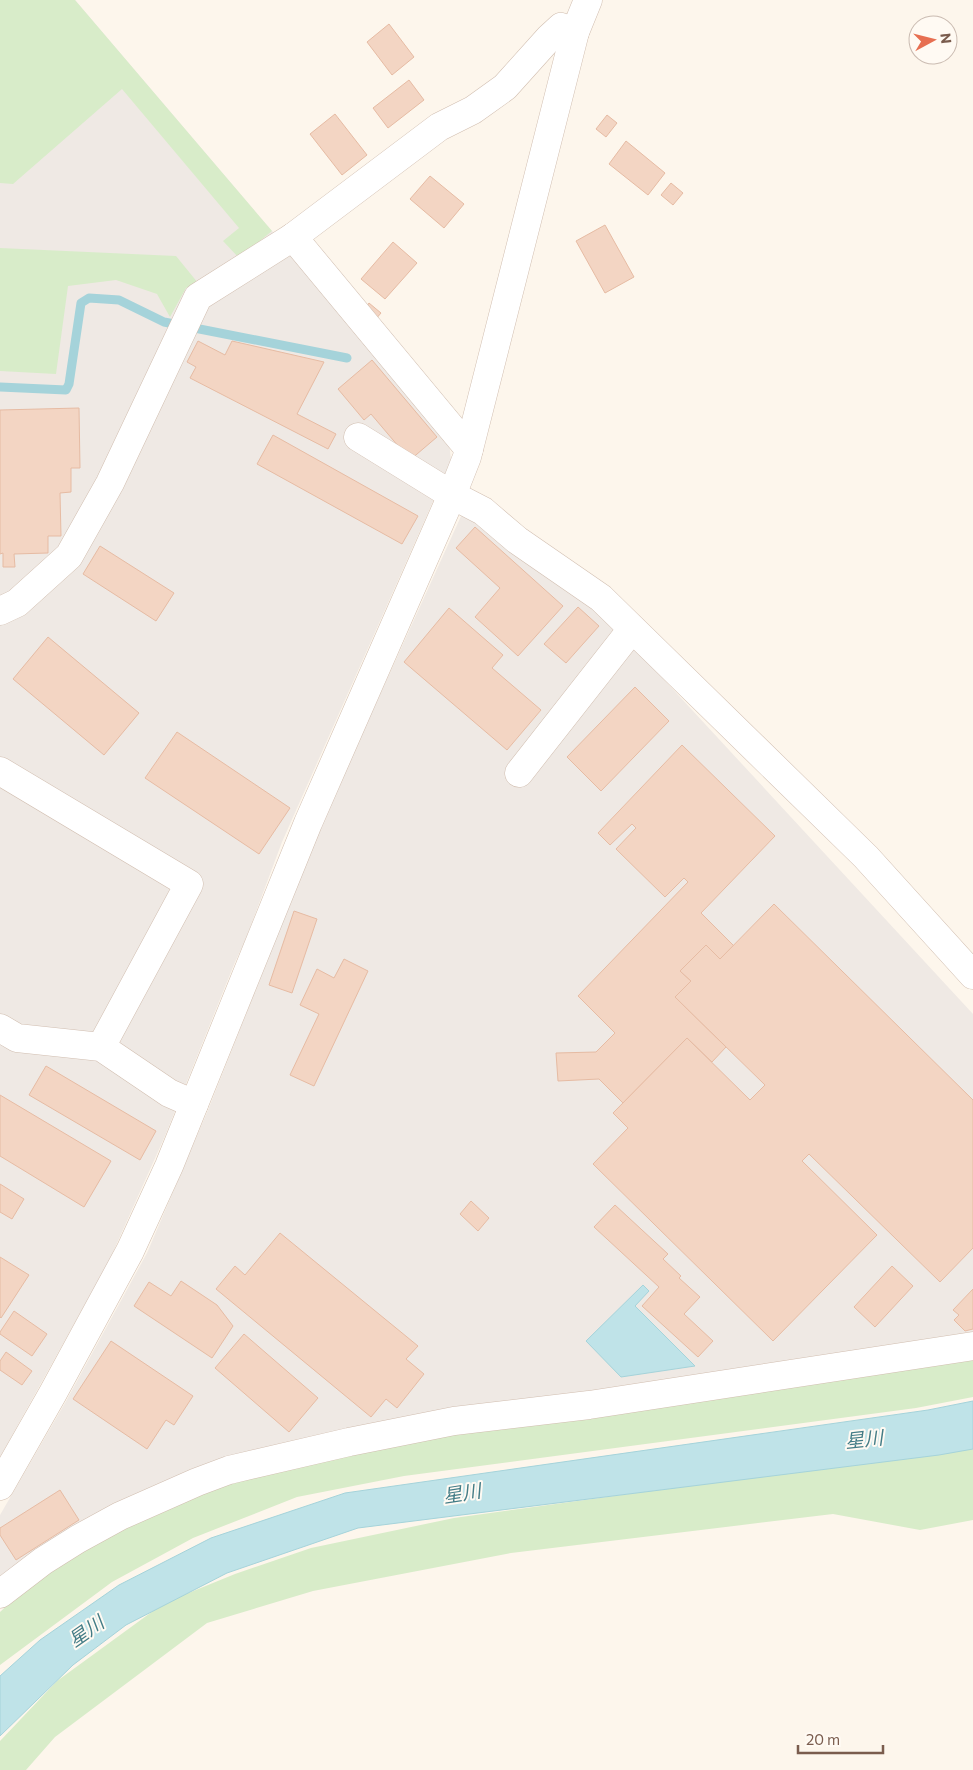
<svg xmlns="http://www.w3.org/2000/svg" width="973" height="1770" font-family="Commissioner,'Noto Sans JP',sans-serif">
<style>
.industrial{fill:#efe9e4}
.green{fill:#d8ecc9}
.water{fill:#bfe3e8;stroke:#a5d3da}
.lines{fill:none;stroke-linecap:round;stroke-linejoin:round}
.stream{stroke:#a5d3da;stroke-width:9}
.building{fill:#f3d5c3;stroke:#e6bba3}
.minor-casing{stroke:#d1beb0;stroke-width:29}
.minor{stroke:#fff;stroke-width:28}
.labels{text-anchor:middle;stroke-width:4;stroke-linejoin:round;paint-order:stroke}
.water-label{font-size:19px;font-style:italic;fill:#437c86;stroke:#fffaf3}
</style>
<rect width="100%" height="100%" fill="#fdf6ec"/>
<g class="industrial">
<polygon points="0,0 75,0 272,231 290,248 448,431 451,461 282,842 245,941 235,962 165,1136 109,1261 0,1457"/>
<polygon points="474,512 580,593 620,632 973,1014 973,1344 322,1441 0,1589 0,1515 65,1403 147,1253 208,1110 324,818 462,514"/>
</g>
<g class="green">
<polygon points="0,0 75,0 272,231 239,258 223,241 239,228 122,89 13,184 0,183"/>
<polygon points="0,248 176,256 198,283 186,288 170,317 157,294 116,280 68,286 56,374 0,371"/>
<polygon points="973,1357 973,1397 916,1408 404,1476 297,1497 193,1538 112,1582 0,1665 0,1612 35,1580 106,1534 189,1496 332,1456 435,1433"/>
<polygon points="973,1447 973,1520 920,1530 833,1514 511,1553 313,1591 207,1623 55,1737 26,1770 0,1770 0,1741 57,1681 164,1603 235,1574 311,1548 454,1518"/>
</g>
<g class="water">
<polygon points="643,1285 649,1291 635,1306 695,1366 621,1377 586,1341"/>
<polygon points="973,1401 973,1449 939,1455 358,1528 227,1573 126,1625 73,1665 0,1736 0,1676 40,1640 119,1585 211,1538 345,1493 928,1410"/>
</g>
<g class="lines">
<polyline class="stream" points="0,387 66,390 69,384 81,303 89,298 119,300 164,322 347,358"/>
</g>
<g class="building">
<polygon points="389,24 414,57 392,75 367,42"/>
<polygon points="409,80 424,100 388,128 373,108"/>
<polygon points="335,114 367,155 342,175 310,134"/>
<polygon points="607,115 617,123 606,137 596,129"/>
<polygon points="626,141 665,173 648,195 609,164"/>
<polygon points="430,176 464,204 444,228 410,199"/>
<polygon points="671,183 683,193 673,205 661,195"/>
<polygon points="605,225 634,277 605,293 576,241"/>
<polygon points="393,242 417,263 385,299 361,279"/>
<polygon points="369,303 381,313 375,320 364,310"/>
<polygon points="198,341 225,355 232,341 324,362 297,414 336,434 328,449 190,378 196,367 187,362"/>
<polygon points="372,360 437,437 410,460 371,414 364,420 338,389"/>
<polygon points="79,408 80,468 71,468 71,492 60,493 61,536 48,536 48,553 14,554 15,567 3,567 3,553 0,554 0,410"/>
<polygon points="273,435 418,516 402,544 257,464"/>
<polygon points="475,527 563,606 518,656 475,617 500,588 456,548"/>
<polygon points="100,546 174,593 156,621 83,574"/>
<polygon points="578,607 599,626 566,663 544,644"/>
<polygon points="449,608 503,655 492,668 541,710 507,750 404,662"/>
<polygon points="48,637 139,713 104,755 13,679"/>
<polygon points="635,687 669,721 601,791 567,757"/>
<polygon points="177,732 290,808 259,854 145,778"/>
<polygon points="682,745 775,836 701,913 734,946 720,959 706,945 680,971 691,981 675,997 726,1047 712,1062 687,1038 623,1103 599,1079 558,1081 556,1053 596,1052 615,1033 578,996 688,882 684,878 665,897 616,849 636,828 632,824 610,845 598,833"/>
<polygon points="774,904 973,1100 973,1248 940,1282 809,1154 802,1161 877,1235 773,1341 593,1164 628,1128 613,1113 687,1038 750,1100 765,1085 675,997 691,981 680,971 706,945 720,959"/>
<polygon points="294,911 317,919 292,993 269,985"/>
<polygon points="344,959 368,971 314,1086 290,1075 319,1014 300,1005 317,969 334,978"/>
<polygon points="46,1066 156,1131 140,1160 29,1095"/>
<polygon points="0,1095 111,1161 84,1207 0,1156"/>
<polygon points="0,1184 24,1199 12,1219 0,1212"/>
<polygon points="471,1201 489,1218 478,1231 460,1214"/>
<polygon points="615,1205 668,1254 663,1259 681,1276 679,1278 700,1297 684,1314 713,1341 698,1357 642,1306 659,1287 594,1227"/>
<polygon points="280,1233 418,1346 406,1359 424,1374 397,1408 386,1399 371,1417 216,1289 235,1266 245,1275"/>
<polygon points="0,1257 29,1275 1,1318 0,1317"/>
<polygon points="892,1266 913,1286 875,1327 854,1307"/>
<polygon points="181,1281 217,1305 233,1326 212,1358 134,1306 149,1282 171,1296"/>
<polygon points="973,1289 973,1329 965,1331 954,1320 959,1315 953,1310"/>
<polygon points="14,1311 47,1334 32,1356 0,1334 0,1332"/>
<polygon points="244,1334 318,1398 289,1432 215,1368"/>
<polygon points="111,1341 193,1396 174,1425 166,1420 147,1449 73,1399"/>
<polygon points="6,1352 32,1371 22,1385 0,1370 0,1361"/>
<polygon points="60,1490 79,1520 16,1560 0,1535 0,1528"/>
</g>
<g class="lines">
<defs>
<g id="minor">
<polyline points="293,237 469,449"/>
<polyline points="358,437 452,495 483,511 517,540 601,598 866,857 973,975"/>
<polyline points="0,611 17,603 69,556 110,483 198,297 293,237 439,127 473,110 505,87 549,38 561,27 575,32"/>
<polyline points="0,771 189,884 101,1047"/>
<polyline points="519,773 632,629"/>
<polyline points="0,1028 17,1038 101,1047 169,1093 194,1104"/>
<polyline points="0,1486 53,1393 130,1251 169,1166 308,823 452,495 467,457 575,32 588,0"/>
<polyline points="0,1594 43,1561 78,1539 120,1516 197,1482 229,1470 349,1442 454,1421 589,1405 973,1346"/>
</g>
</defs>
<use href="#minor" class="minor-casing"/>
<use href="#minor" class="minor"/>
</g>
<g class="labels">
<g class="water-label">
<text transform="translate(864 1439) rotate(-6)" y="7">星川</text>
<text transform="translate(462 1493) rotate(-9)" y="7">星川</text>
<text transform="translate(86 1631) rotate(-35)" y="7">星川</text>
</g>
</g>
<g transform="translate(933 40) rotate(83)"><circle r="24" fill="#fffaf3" stroke="#cabbb1"/>
<path d="M0-4L9 19L0 12L-9 19Z" fill="#e76f51"/>
<text y="-8" font-size="14" font-weight="bold" text-anchor="middle" fill="#7a5c4d">N</text>
</g>
<path d="M798 1745v8h85v-8" fill="none" stroke="#7a5c4d" stroke-width="2.5"/>
<text x="806" y="1745" font-size="15" fill="#7a5c4d" stroke="#fffaf3" stroke-width="4" paint-order="stroke">20 m</text>
</svg>
